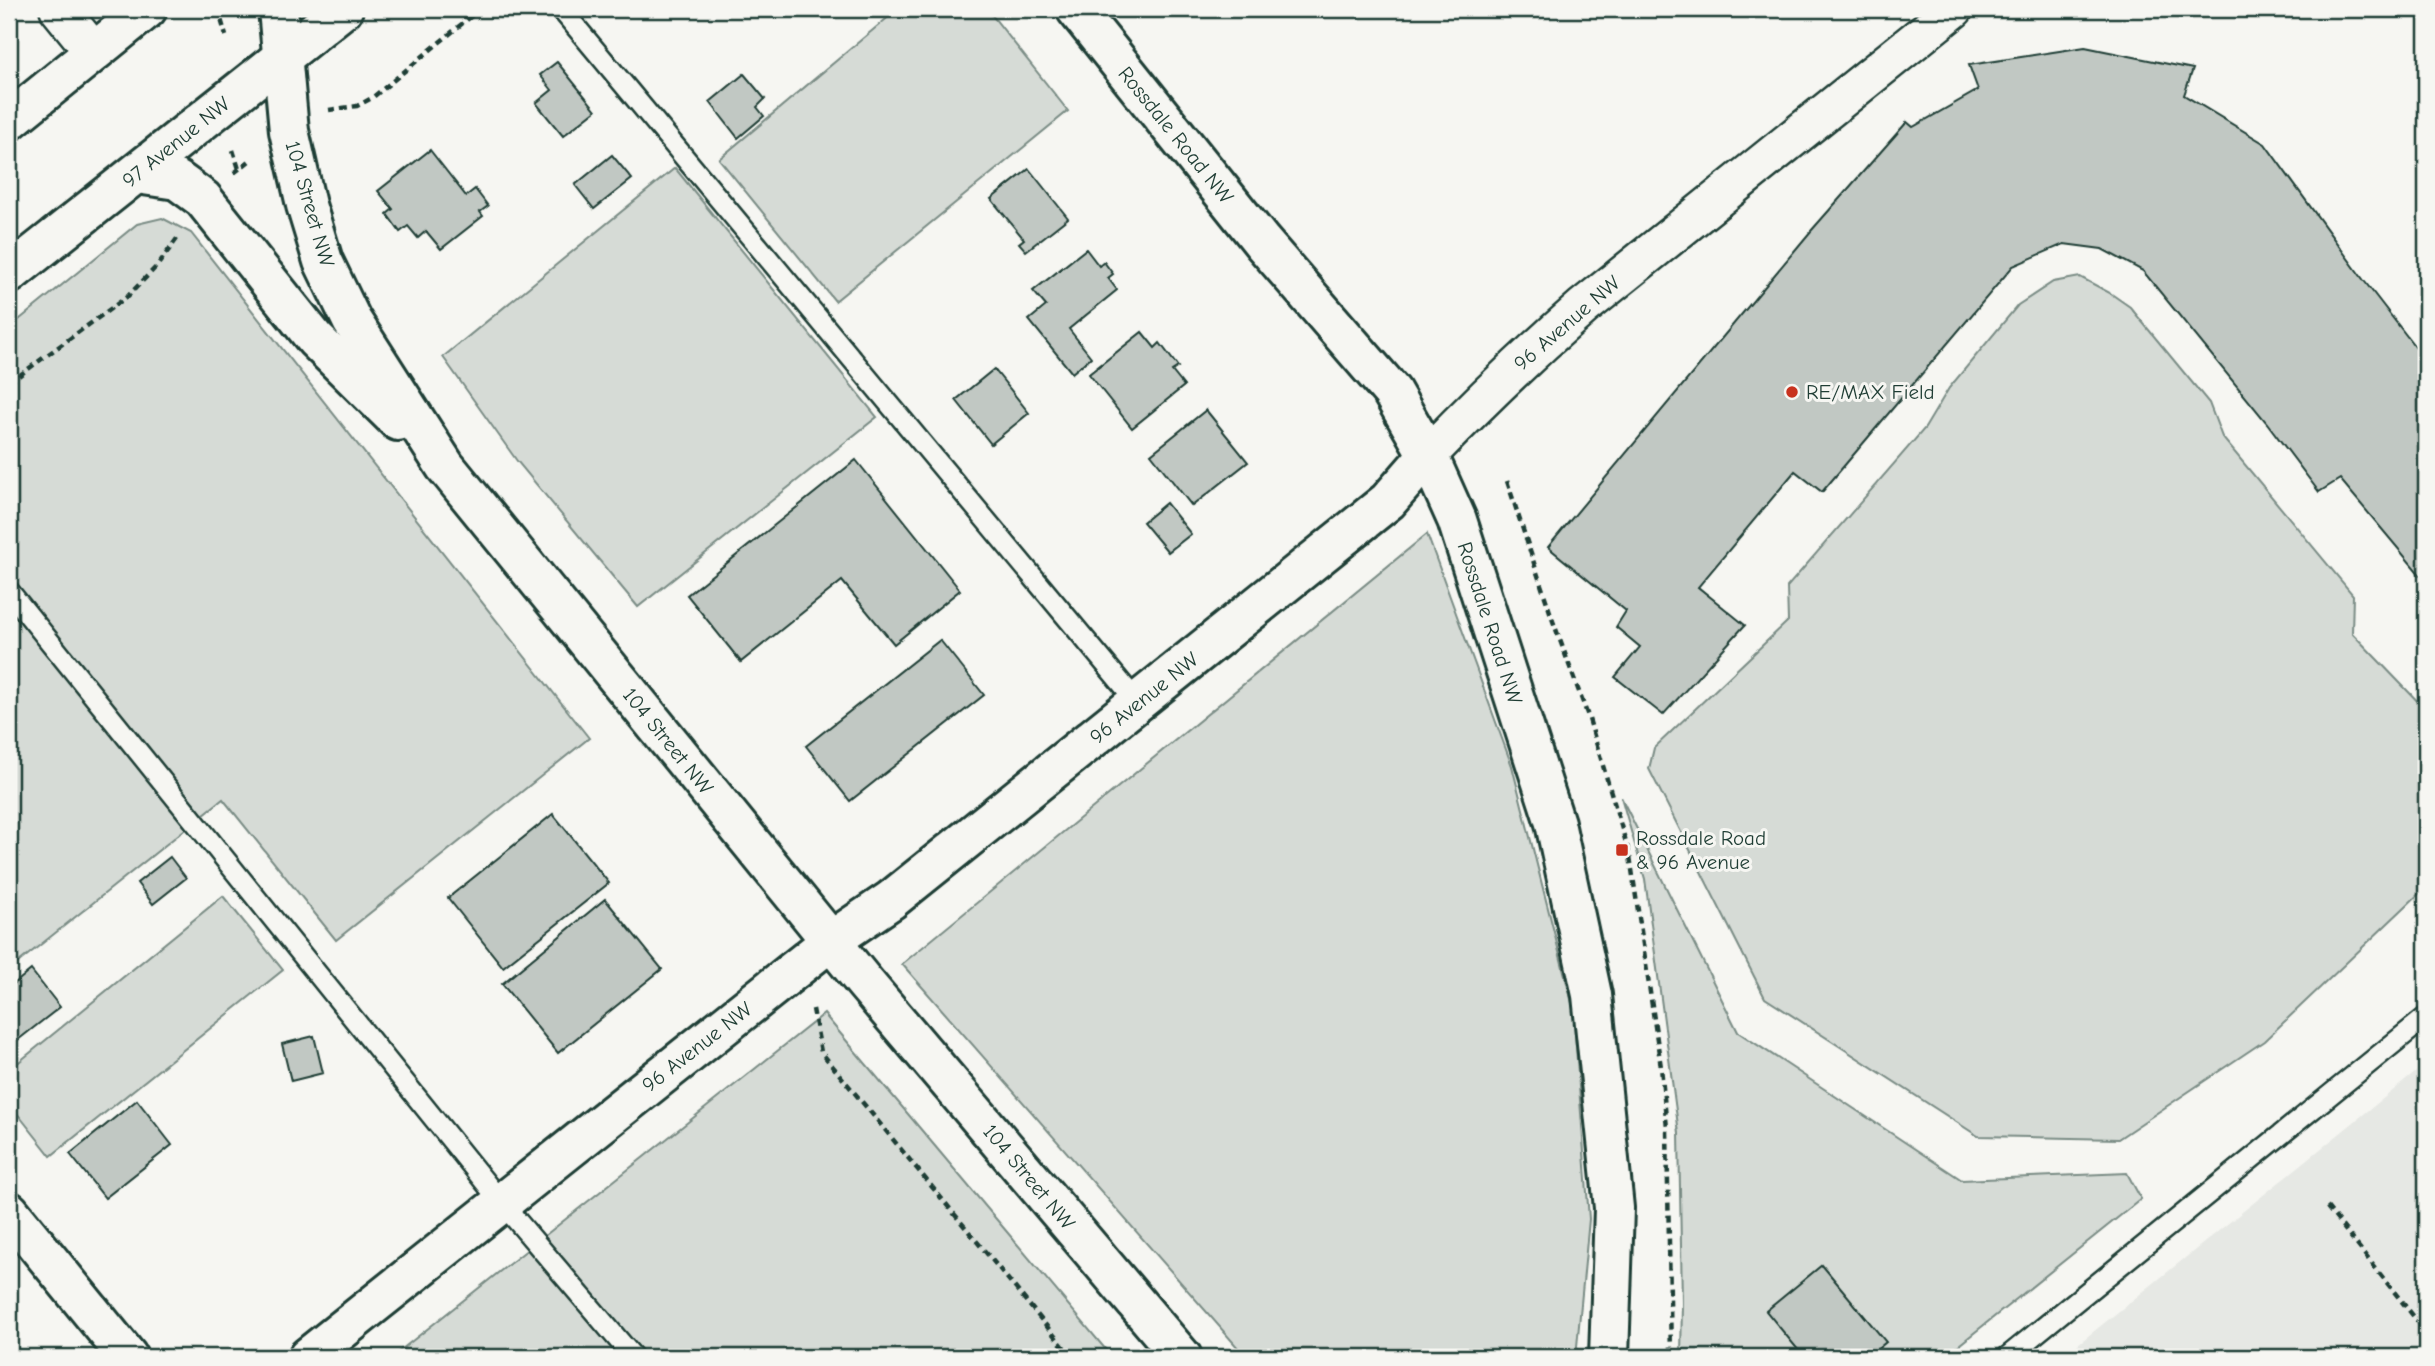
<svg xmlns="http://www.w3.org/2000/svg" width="2435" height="1366" font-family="'Comic Neue',sans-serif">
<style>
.built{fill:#e6e8e4}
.green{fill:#d6dbd6;stroke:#7a8c85;stroke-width:2}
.building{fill:#c1c8c3;stroke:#1f3d34;stroke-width:2}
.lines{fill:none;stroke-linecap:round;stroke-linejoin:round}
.service-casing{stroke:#1f3d34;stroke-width:24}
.minor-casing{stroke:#1f3d34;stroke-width:42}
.tertiary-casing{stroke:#1f3d34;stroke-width:44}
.secondary-casing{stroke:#1f3d34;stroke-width:44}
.path{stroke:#1f3d34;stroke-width:4.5;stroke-dasharray:7 5;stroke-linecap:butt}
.service{stroke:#f6f6f2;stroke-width:19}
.minor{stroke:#f6f6f2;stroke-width:37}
.tertiary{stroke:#f6f6f2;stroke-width:38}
.secondary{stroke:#f6f6f2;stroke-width:38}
.poi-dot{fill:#c8321e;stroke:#f6f6f2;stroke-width:2.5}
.labels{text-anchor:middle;stroke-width:6;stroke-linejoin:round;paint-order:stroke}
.street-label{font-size:21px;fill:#1f3d34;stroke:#f6f6f2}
.poi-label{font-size:21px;fill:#1f3d34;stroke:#f6f6f2;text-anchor:start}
</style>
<rect width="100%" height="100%" fill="#f6f6f2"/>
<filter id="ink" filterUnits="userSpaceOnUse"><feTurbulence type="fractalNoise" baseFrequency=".0143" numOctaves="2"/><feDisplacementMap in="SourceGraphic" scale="14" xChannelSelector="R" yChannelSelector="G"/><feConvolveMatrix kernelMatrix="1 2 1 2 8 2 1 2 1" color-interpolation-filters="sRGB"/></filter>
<g filter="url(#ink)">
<polygon class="built" points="2426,1064 2426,1357 2062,1357"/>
<g class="green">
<polygon points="898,9 987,9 1068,111 835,301 719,159"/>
<polygon points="675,168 877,417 638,607 517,461 443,357"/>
<polygon points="162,218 191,233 589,738 336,940 223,799 9,970 9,328 137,224"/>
<polygon points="2080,277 2110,293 2130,307 2209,403 2222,437 2353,595 2352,633 2426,710 2426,887 2264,1041 2118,1139 1978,1136 1765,998 1649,769 1654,748 1788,621 1787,587 1925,428 1949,388 2018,305 2053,282"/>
<polygon points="1427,534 1512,766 1573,1007 1589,1219 1576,1357 1246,1357 902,964"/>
<polygon points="1621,797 1738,1032 1962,1180 2127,1173 2141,1199 1954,1349 1949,1357 1681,1357 1682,1303 1679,1133 1645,879"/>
<polygon points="223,896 283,970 51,1156 9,1103 9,1070"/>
<polygon points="824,1014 1112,1357 392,1357"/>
</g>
<g class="building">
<polygon points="2085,47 2193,69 2184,95 2265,144 2365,282 2426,361 2426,582 2340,479 2319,492 2267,423 2143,271 2102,249 2064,244 2013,266 1822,492 1795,471 1698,587 1745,625 1663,715 1615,677 1640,647 1616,627 1626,611 1548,547 1811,231 1907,122 1913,127 1978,90 1969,65"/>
<polygon points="557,62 596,110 563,136 536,103 552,90 540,75"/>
<polygon points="744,74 765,99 757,107 764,116 738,138 710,102"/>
<polygon points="430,150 466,196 475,189 488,206 480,212 483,216 441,249 426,231 418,238 408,226 400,232 387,214 393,209 378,191"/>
<polygon points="612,155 632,179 594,209 575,185"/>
<polygon points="1029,169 1068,218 1026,251 1019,243 1024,239 991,199"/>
<polygon points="1086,249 1099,266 1104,262 1113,274 1108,278 1117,290 1069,329 1091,357 1072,373 1029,320 1046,306 1033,291"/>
<polygon points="1142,332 1155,348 1160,343 1178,367 1172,371 1184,386 1132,428 1089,374"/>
<polygon points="994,369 1029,413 991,444 956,400"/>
<polygon points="1206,410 1248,462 1192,506 1151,454"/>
<polygon points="856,460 960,590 894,644 842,581 741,662 687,595"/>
<polygon points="1166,503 1191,534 1168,552 1143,522"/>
<polygon points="940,640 984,695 850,801 806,746"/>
<polygon points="553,814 609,883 503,967 448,898"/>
<polygon points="170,857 186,878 153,904 137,883"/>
<polygon points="605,899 662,969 558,1053 502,984"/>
<polygon points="31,970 60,1007 9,1047 9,988"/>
<polygon points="314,1036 323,1073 291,1081 282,1044"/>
<polygon points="137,1100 172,1145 105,1198 70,1154"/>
<polygon points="1822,1265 1886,1342 1868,1357 1804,1357 1766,1311"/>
</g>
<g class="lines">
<defs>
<g id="service">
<polyline points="561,9 1138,703"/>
<polyline points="9,591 501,1202 633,1357"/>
<polyline points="2007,1357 2426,1017"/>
</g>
<g id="minor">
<polyline points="59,9 94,52"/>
<path d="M 1428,455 C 1478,403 1529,354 1583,307 L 1954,9"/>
</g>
<polyline id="tertiary" points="308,1357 832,940 891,900 1388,501 1428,455"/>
<g id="secondary">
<polyline points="278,9 289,131 306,205 323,261 352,321 445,466 865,983 1182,1357"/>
<polyline points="1076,9 1262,242 1392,392 1428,455 1457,520 1555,823 1592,995 1614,1208 1609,1357"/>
<polyline points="9,121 147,9"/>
<polyline points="137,174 177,180 203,199 315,339 398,421"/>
<polyline points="9,274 343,9"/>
<polyline points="9,1211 128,1357"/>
</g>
</defs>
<use href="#service" class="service-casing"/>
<use href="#minor" class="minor-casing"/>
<use href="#tertiary" class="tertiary-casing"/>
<use href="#secondary" class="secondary-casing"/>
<g class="path">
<polyline points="218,9 226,36"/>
<polyline points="329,110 357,106 372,98 480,9"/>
<polyline points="233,150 239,169"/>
<polyline points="234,173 252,159"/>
<polyline points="9,383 128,296 157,266 179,236"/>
<polyline points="1507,481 1553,621 1589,719 1630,856 1661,1067 1667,1128 1671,1357"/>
<polyline points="813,1009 821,1052 1072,1357"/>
<polyline points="2327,1207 2426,1332"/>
</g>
<use href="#service" class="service"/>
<use href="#minor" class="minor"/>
<use href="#tertiary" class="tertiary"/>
<use href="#secondary" class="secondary"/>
</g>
</g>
<g class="poi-dot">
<circle cx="1792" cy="392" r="7"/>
<rect x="1615" y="843" width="14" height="14" rx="3.5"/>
</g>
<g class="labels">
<g class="street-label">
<text transform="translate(1176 135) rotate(51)" y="7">Rossdale Road NW</text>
<text transform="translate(176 142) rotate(-39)" y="7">97 Avenue NW</text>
<text transform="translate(310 204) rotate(74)" y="7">104 Street NW</text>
<text transform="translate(1567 323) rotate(-41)" y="7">96 Avenue NW</text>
<text transform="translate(1490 623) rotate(72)" y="7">Rossdale Road NW</text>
<text transform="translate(1144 698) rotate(-39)" y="7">96 Avenue NW</text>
<text transform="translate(668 741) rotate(51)" y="7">104 Street NW</text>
<text transform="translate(697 1047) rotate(-38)" y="7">96 Avenue NW</text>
<text transform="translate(1029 1177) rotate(50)" y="7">104 Street NW</text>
</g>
<g class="poi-label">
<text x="1806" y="399">RE/MAX Field</text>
<text x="1636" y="845">Rossdale Road<tspan x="1636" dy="24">&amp; 96 Avenue</tspan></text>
</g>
</g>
<rect width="2435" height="1366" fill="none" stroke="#f6f6f2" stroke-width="35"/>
<rect x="18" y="18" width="2400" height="1331" fill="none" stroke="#1f3d34" stroke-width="2.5" filter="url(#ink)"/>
</svg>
